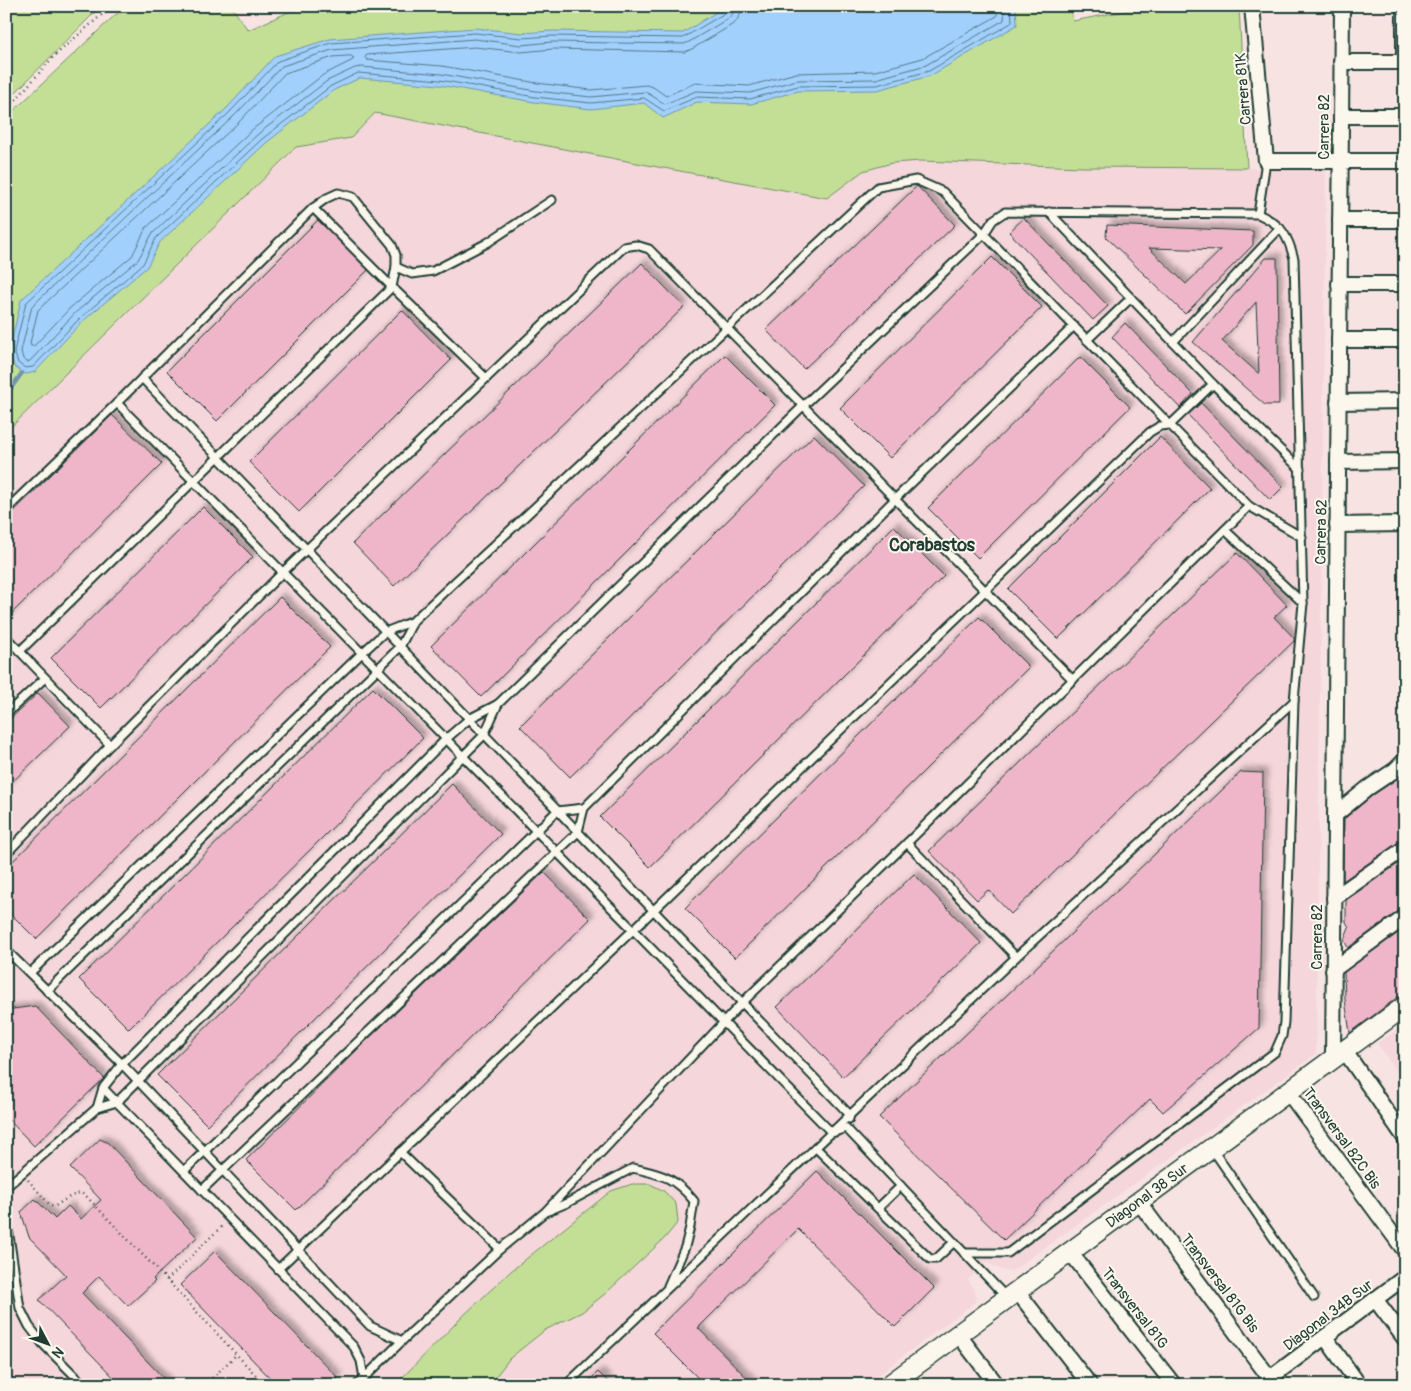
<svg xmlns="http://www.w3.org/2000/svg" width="1411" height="1391" font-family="Pangolin,sans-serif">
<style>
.built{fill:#f5d6db}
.green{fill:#c3df96;stroke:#718e65}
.water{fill:#a2d0fd;stroke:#6e95ad}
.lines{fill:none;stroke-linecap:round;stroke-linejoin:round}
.shore{stroke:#537884;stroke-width:1}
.stream{stroke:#6e95ad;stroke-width:4}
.building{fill:#efb6ca;stroke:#1f3d34;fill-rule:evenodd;filter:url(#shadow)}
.lane-casing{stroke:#1f3d34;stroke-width:11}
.street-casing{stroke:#1f3d34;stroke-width:18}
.secondary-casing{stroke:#1f3d34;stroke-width:22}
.path{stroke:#1f3d34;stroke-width:2.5;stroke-dasharray:1 4;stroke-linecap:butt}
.lane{stroke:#fbf7ec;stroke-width:7}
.street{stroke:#fbf7ec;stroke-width:14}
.secondary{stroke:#fbf7ec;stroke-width:19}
.labels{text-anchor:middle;stroke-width:4;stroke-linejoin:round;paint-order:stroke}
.street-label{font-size:15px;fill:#1f3d34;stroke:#fbf7ec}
.quarter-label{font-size:18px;font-weight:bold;fill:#1f3d34;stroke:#fbf7ec}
</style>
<defs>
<filter id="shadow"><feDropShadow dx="4.5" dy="-4.5" stdDeviation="2.5" flood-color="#0004"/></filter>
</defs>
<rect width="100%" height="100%" fill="#f7e4e2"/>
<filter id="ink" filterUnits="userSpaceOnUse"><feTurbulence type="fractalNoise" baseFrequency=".02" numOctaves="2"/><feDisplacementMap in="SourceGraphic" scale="10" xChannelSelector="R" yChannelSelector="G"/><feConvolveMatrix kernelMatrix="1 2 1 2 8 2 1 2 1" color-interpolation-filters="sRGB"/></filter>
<g filter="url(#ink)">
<g class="built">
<polygon points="375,113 658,167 827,198 863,171 892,163 921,161 1083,167 1326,169 1316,1054 1012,1271 1004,1271 986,1262 968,1280 975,1290 976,1296 975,1302 865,1385 6,1385 6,432 296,147 351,138"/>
<polygon points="1405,1025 1405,1084 1377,1043"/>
</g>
<g class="green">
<polygon points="6,6 101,6 6,102"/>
<polygon points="127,6 231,6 248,30 300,7 306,6 1070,6 1073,21 1151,6 1239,6 1247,168 1083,167 921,161 892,163 863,171 827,198 658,167 375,113 351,138 296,147 6,432 6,118 114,16"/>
<polygon points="632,1184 650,1184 664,1191 676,1204 678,1222 665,1238 606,1293 582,1312 545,1330 510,1358 489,1385 395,1385 463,1316 511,1271 611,1191"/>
</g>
<polygon class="water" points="726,6 1016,6 1017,25 930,76 877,90 798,91 751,104 697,102 663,118 644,103 591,109 534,102 439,85 360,78 334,90 266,143 160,242 147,267 83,321 35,372 27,374 22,373 14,366 9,352 21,300 227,108 275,56 330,39 475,28 522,33 552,31 683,33"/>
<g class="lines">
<g class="shore">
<polyline points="728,6 728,10 725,13 683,38 552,36 522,38 475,33 331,43 278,61 230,112 26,303 14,351 18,363 25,368 33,367 80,318 143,264 156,238 262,139 331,86 358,73 440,80 535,97 591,103 644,98 664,111 697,97 750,99 798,86 877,85 929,71 1011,23 1012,21 1011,6"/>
<polyline points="734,6 733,13 729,18 689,42 684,44 552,42 521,45 475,39 332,50 282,66 234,116 32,306 21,351 23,359 27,362 30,361 75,313 138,260 152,234 258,134 327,81 355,68 361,67 441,74 536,91 591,97 645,92 649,94 665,104 696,91 750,93 797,80 876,79 926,65 1004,20 1005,6"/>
<polyline points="742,6 740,15 735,23 692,49 685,52 553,49 521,52 475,47 367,55 365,57 367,60 442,66 537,83 591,90 646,85 653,87 666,96 695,83 749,86 796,73 875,71 923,58 997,16 997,6"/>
<polygon points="351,56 354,58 353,60 323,75 253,129 146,228 132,256 70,308 34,346 31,346 30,343 38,310 239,122 285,73 333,57"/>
</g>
<polyline class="stream" points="6,395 22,373"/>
</g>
<g class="building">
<polygon points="917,186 955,225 804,369 766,330"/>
<polygon points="1024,218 1108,306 1093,320 1009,232"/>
<polygon points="318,220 368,270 217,421 167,371"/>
<path d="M 1107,225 L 1253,231 L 1253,245 L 1185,314 L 1106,237 ZM 1149,248 L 1221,250 L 1186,284 Z"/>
<polygon points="992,257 1042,307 890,458 840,408"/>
<path d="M 1266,258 L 1277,258 L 1279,405 L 1265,405 L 1193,342 ZM 1256,302 L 1259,374 L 1222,341 Z"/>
<polygon points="642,263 684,307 394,586 353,543"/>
<polygon points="402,310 451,360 299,512 249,462"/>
<polygon points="1125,323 1193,394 1180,408 1112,337"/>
<polygon points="725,355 775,405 481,697 431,646"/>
<polygon points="1080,357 1130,407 978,558 928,508"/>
<polygon points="1201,403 1283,487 1270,500 1188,415"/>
<polygon points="112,415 162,464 6,619 6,519"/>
<polygon points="814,435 864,486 570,777 520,726"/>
<polygon points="1160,437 1210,488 1058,639 1008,589"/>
<polygon points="203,507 253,557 101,708 51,658"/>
<polygon points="894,526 944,576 650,867 600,817"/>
<polygon points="1237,553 1287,605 1274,617 1294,638 1294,641 1011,914 988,890 977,900 929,851"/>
<polygon points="280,597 330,647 36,939 6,909 6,868"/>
<polygon points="979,617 1029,667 735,958 685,908"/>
<polygon points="373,688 423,738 129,1029 79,979"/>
<polygon points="38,693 70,726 6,788 6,723"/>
<polygon points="1241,772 1263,773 1259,1028 1163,1112 1150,1099 1004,1240 879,1117"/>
<polygon points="1405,773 1405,839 1400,841 1343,881 1344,819 1373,795"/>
<polygon points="452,784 501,834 207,1125 157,1075"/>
<polygon points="1405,859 1405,908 1400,910 1348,948 1344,940 1349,927 1346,922 1346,900"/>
<polygon points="544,872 590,919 296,1210 246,1160 366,1041"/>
<polygon points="914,874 981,943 843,1077 777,1007"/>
<polygon points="1405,928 1405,995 1398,997 1350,1033 1345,1000 1344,972"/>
<polygon points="35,1006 104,1078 34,1146 6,1117 6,1010"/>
<polygon points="100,1139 108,1143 197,1237 153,1279 155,1281 128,1306 99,1276 82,1293 170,1385 121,1385 39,1300 66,1275 29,1237 21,1212 35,1199 55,1219 68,1206 81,1219 101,1200 70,1168"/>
<polygon points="817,1171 934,1288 895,1327 798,1229 698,1328 754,1385 705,1385 653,1333"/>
<polygon points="215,1251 338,1378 331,1385 277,1385 180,1285"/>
<polygon points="598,1372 611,1385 585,1385"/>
</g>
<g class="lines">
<defs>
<g id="lane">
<polyline points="1049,212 1213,384 1300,469"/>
<polyline points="1258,214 1266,161"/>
<polyline points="396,267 412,274 433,271 487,243 552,200"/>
<polyline points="1087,340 1131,298"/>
<polyline points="1173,342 1280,228"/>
<polyline points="142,378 850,1115 849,1119"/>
<polyline points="117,403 832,1133 846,1128"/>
<polyline points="6,510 117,403 313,208 327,198 338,193 353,197 392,245 396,255 396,267 392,287 486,378"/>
<polyline points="1225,530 1303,603"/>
<polyline points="6,637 110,745"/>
<polyline points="20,651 392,287 313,208"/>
<polyline points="6,714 45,678"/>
<polyline points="907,843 1016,957"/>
<polyline points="6,854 110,745 283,572 624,247 636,245 649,249 1073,680"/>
<polyline points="6,950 122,1064 370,1326 402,1341"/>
<polyline points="30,973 362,653 385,632 413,621"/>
<polyline points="47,991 400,647 414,620 878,187 916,180 943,192 1249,506 1302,537"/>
<polyline points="103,1088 354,1347 361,1361 364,1378"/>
<path d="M 97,1108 L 103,1088 L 122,1064 L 446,739 L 469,719 L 498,704 L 803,406 L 984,234 L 993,220 L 1005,212 L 1258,214 C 1281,224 1288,235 1294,259 L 1303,603 L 1294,701 L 1016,957 L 566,1385"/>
<polyline points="846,1128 1006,1297"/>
<polyline points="816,1148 930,1259 936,1259 954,1242"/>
<polyline points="1213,1150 1314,1297"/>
<polyline points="400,1152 500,1249"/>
<polyline points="184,1171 557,811 584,808"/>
<polyline points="6,1187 97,1108 117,1102 484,735 498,704"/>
<polyline points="202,1190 578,832 584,808 895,499 1074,326"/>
<polyline points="878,1208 901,1186"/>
<path d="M 548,1211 L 567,1203 L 633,1168 C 662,1175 673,1176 694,1201 L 690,1227 L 685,1247 L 668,1286"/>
<polyline points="6,1216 20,1308 29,1326 42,1343 84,1385"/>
<polyline points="964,1253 1008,1253 1275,1052 1282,1036 1284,1022 1294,701"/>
<polyline points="278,1269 633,930 1150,432 1160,426 1170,425 1213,384"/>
<polyline points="357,1385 402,1341 500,1249 545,1212 742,1003 907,843 1249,506"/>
</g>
<g id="street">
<polyline points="1252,6 1266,161 1405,161"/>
<polyline points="1341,62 1405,62"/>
<polyline points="1404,62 1404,6"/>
<polyline points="1341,116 1405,116"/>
<polyline points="1340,220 1405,220"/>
<polyline points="1339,284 1405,284"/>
<polyline points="1339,340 1405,340"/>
<polyline points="1338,402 1405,401"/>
<polyline points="1338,462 1405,461"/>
<polyline points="1337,525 1405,524"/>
<polyline points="1335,815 1368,788 1395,770 1405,760"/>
<polyline points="1334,898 1405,848"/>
<polyline points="1333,970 1405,917"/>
<polyline points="1344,1050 1405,1138"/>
<polyline points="1333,1059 1342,6"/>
<polyline points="1288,1092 1405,1251"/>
<polyline points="1138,1201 1275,1385"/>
<polyline points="1070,1252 1174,1385"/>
<polyline points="1017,1291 1090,1385"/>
<polyline points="1375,1299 1405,1339"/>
<polyline points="958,1334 997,1385"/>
<polyline points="1325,1337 1359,1385"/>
<polyline points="1270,1378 1405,1277"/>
</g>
<g id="secondary">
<path id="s1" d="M 889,1385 L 1405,1006"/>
</g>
</defs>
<use href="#lane" class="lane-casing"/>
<use href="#street" class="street-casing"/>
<use href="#secondary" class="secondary-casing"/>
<g class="path">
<polyline points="6,111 54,56 112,6"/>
<path d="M 28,1180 L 51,1206 L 54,1207 C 63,1201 70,1195 81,1193 L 86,1196 L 167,1280 L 265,1385"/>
<polyline points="167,1280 223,1225"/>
<polyline points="205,1385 237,1354"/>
</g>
<use href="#lane" class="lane"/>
<use href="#street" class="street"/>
<use href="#secondary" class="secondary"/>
</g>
</g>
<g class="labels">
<g class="street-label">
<text transform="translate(1243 89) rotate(-95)" y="5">Carrera 81K</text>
<text transform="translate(1324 127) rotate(-90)" y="5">Carrera 82</text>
<text transform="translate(1321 532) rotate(-89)" y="5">Carrera 82</text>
<text transform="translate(1317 937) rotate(-90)" y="5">Carrera 82</text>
<text transform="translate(1342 1138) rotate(54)" y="5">Transversal 82C Bis</text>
<text dy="5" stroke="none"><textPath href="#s1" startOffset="320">Diagonal 38 Sur</textPath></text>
<text transform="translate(1220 1283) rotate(53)" y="5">Transversal 81G Bis</text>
<text transform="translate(1135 1308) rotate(52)" y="5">Transversal 81G</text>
<text transform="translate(1328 1315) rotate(-37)" y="5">Diagonal 34B Sur</text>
</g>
<g class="quarter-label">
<text x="932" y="551">Corabastos</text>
</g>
</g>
<rect width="1411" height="1391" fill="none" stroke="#fbf7ec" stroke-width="25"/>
<rect x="12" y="12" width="1386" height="1366" fill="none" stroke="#1f3d34" stroke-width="2" filter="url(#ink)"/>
<g transform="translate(48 1344) rotate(131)" stroke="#fbf7ec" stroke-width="4" paint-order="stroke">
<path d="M0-4L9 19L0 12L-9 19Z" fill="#1f3d34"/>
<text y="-8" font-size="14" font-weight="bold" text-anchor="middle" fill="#1f3d34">N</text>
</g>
</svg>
